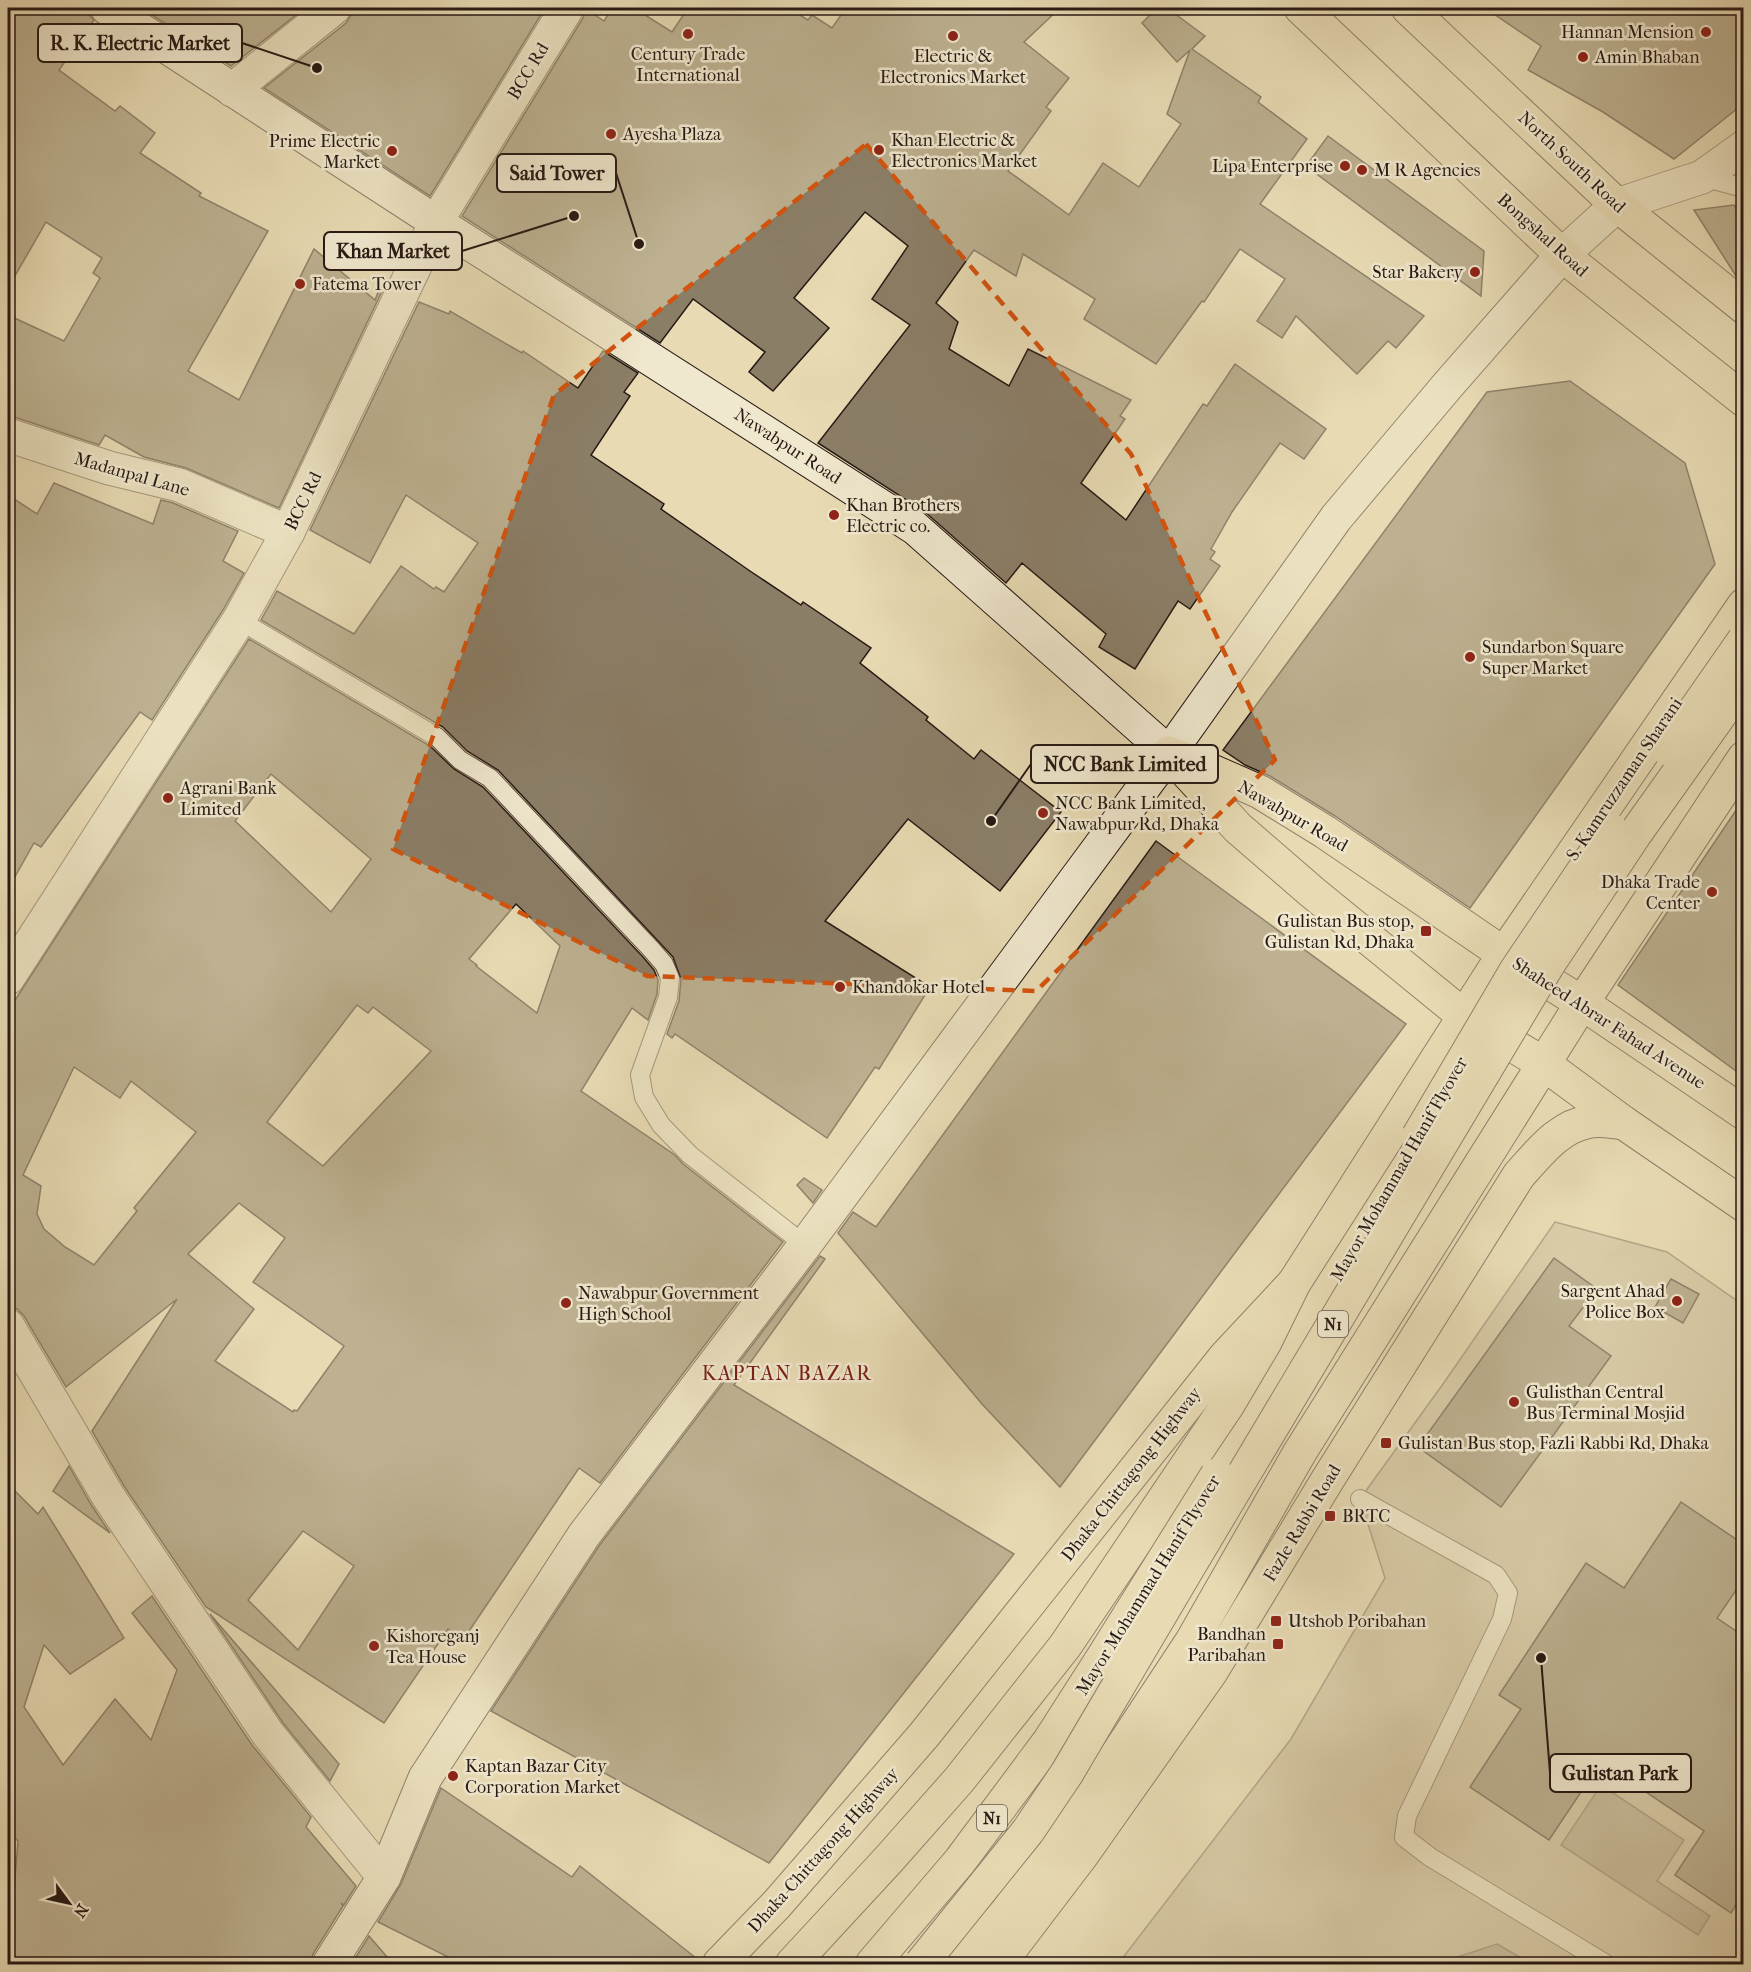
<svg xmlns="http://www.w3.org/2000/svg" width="1751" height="1972" font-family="'IM FELL French Canon',serif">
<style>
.green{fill:#c7ba99;stroke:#776a56;stroke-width:1.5}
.water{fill:#a6997e;stroke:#736654;stroke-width:1.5}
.building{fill:#8b7e67;stroke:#271914;stroke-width:1.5;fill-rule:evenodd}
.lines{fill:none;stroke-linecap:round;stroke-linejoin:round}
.lane-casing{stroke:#574a3c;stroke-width:20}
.street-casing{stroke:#574a3c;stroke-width:35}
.secondary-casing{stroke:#271914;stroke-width:35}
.primary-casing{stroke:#271914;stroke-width:35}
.highway-casing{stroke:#271914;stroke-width:35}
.lane{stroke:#f0e8ce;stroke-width:18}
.street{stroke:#f0e8ce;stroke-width:33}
.secondary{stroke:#f0e8ce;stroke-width:33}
.primary{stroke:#e8dbb4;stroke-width:33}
.highway{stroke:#e8dbb4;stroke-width:33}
.highway-bridge-casing{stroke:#271914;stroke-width:35;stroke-linecap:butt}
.highway-bridge{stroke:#e8dbb4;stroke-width:33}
.marked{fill:none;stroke:#d5530d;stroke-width:4.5;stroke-dasharray:12 8;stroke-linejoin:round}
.poi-dot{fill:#8f2418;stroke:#f0e8ce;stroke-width:2}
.labels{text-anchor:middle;stroke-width:5;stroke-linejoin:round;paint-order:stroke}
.shield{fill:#f0e8ce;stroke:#63574c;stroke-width:1.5}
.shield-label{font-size:16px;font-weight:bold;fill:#271914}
.poi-label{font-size:18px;fill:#271914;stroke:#f0e8ce;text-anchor:start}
.street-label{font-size:18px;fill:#271914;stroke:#f0e8ce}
.neighbourhood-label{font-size:20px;letter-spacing:1.5px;fill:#7a1f14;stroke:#f0e8ce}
.leader{fill:none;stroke:#271914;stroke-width:2}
.callout-dot{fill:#271914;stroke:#f0e8ce;stroke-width:2}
.callout{fill:#f0e8ce;stroke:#271914;stroke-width:2}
.callout-label{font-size:20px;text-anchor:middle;font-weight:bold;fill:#271914}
</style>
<rect width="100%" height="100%" fill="#e8dbb4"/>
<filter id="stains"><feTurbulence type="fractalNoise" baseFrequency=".00333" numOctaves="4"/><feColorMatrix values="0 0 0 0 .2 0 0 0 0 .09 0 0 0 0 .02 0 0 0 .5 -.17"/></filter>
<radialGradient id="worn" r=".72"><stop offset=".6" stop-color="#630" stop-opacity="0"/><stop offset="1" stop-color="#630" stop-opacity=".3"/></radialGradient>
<polygon class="green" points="1555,1222 1667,1252 1743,1305 1743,1964 1118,1964 1291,1739 1385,1578 1360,1499 1443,1384"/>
<g class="water">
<polygon points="1601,1785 1684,1840 1657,1881 1710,1916 1698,1935 1561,1845"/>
<polygon points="1497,1944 1532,1964 1436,1964"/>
</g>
<g class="building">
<polygon points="8,8 88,8 90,16 94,20 59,70 115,111 120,106 155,133 140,153 201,193 199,196 268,231 188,371 239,400 314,249 375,300 381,285 384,287 279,508 186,468 144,457 105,435 99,445 14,417 8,417 8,315 64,341 100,278 93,273 102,258 46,222 8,288"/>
<polygon points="141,8 305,8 231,66"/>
<polygon points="352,8 536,8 542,13 430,196 264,88 346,23 351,15"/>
<polygon points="612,8 634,8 672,32 688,8 788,8 808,20 812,15 832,28 846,8 1060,8 1024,42 1069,78 1046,107 1051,111 1008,171 1069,215 1103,163 1139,187 1181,124 1167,114 1190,50 1177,62 1142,23 1157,8 1167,8 1205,36 1192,49 1261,97 1258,102 1307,139 1260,204 1424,316 1396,348 1388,341 1357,374 1296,316 1282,338 1257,321 1285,279 1240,249 1204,302 1202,301 1156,364 1084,319 1095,299 1023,254 1016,276 974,250 936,303 958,322 949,349 1009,386 1028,349 1131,400 1120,416 1125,419 1081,483 1126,520 1203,404 1207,406 1235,364 1326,429 1304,459 1280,443 1232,512 1211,549 1215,552 1210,559 1220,566 1190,609 1178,601 1135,669 1099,647 1106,634 1022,563 1006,583 925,512 818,443 910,325 872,299 908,246 865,212 794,298 829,328 773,391 749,372 765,352 693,299 660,343 462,216 583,18 586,9 604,21"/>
<polygon points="1485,8 1743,8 1743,104 1674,159 1603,112 1528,70 1541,46"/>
<polygon points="1328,136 1484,251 1481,296 1306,166"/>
<polygon points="1734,205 1743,221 1743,283 1736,276 1694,210"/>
<polygon points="419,302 449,314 450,311 522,353 523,351 578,388 603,351 638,373 624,392 630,396 591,455 664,504 661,509 750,571 801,605 803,602 871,648 860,663 928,717 926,720 974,759 981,750 1061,812 1000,891 908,819 825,921 930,987 879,1069 875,1067 827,1138 675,1034 672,1038 667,1034 679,1001 681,979 673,957 498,770 467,751 443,727 261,620 277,591 354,634 401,566 434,589 436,587 444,592 478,543 406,495 370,563 310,530"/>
<polygon points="1570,381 1685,463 1715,564 1470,908 1335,816 1270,776 1245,765 1223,750 1487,392"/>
<polygon points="54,483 153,524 161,500 173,503 238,531 223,561 244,573 223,610 152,720 140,712 41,847 34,843 8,889 8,495 37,514"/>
<path d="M 249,639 L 430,746 L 454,769 L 483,787 L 643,957 L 654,970 L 658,980 L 657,994 L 648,1020 L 632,1008 L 581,1091 L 675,1155 L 683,1164 L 783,1242 L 600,1483 L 579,1468 L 463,1640 L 448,1629 L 384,1723 L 206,1607 L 124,1486 L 92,1431 L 177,1299 L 66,1387 L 24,1316 L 17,1309 L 8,1307 L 8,1011 ZM 271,774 L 371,859 L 331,912 L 235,821 ZM 516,904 L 560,946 L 537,1013 L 476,966 L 477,965 L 469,959 ZM 357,1005 L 368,1013 L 373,1007 L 431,1051 L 323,1166 L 267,1122 ZM 74,1067 L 120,1098 L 131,1081 L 196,1132 L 134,1208 L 137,1211 L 94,1265 L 65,1247 L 44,1229 L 37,1214 L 41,1186 L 23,1175 ZM 239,1203 L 285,1238 L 253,1282 L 344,1346 L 297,1411 L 294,1410 L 293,1412 L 215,1361 L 254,1309 L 188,1254 ZM 303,1531 L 354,1566 L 298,1650 L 248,1600 Z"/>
<polygon points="1743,800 1743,1076 1618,985"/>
<polygon points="1156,841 1406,1024 1060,1487 982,1404 838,1233 853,1212 876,1227"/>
<polygon points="804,1178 822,1190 813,1203 797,1185"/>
<polygon points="820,1256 825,1259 734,1385 1014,1554 769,1863 491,1711 599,1546"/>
<polygon points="1554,1258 1597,1289 1569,1326 1611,1356 1501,1507 1418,1447"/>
<polygon points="1671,1279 1699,1294 1683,1323 1655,1307"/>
<polygon points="69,1466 92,1506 110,1533 53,1491"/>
<polygon points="8,1484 38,1514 43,1507 124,1638 70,1674 44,1645 24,1707 63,1765 115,1699 151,1740 177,1670 132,1613 152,1596 252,1745 311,1817 306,1827 356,1886 344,1905 341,1903 343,1906 313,1954 310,1965 8,1965 18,1841 8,1831"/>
<polygon points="1681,1502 1743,1544 1743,1580 1717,1618 1743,1636 1743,1893 1731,1913 1675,1875 1704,1831 1601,1762 1549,1840 1470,1787 1521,1709 1499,1695 1586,1563 1624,1588"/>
<polygon points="210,1614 339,1764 330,1781 283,1723"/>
<polygon points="441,1788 572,1877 580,1866 701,1962 701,1965 464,1965 378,1922 401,1884"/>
<polygon points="369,1936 394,1965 351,1965"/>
</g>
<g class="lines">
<defs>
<g id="lane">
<polyline points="1702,177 1744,188"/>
<polyline points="239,620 437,737 460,760 490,778 651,949 664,964 670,978 668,997 640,1075 644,1097 661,1125 690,1155 805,1245"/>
<polyline points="1360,1499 1496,1575 1508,1593 1502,1619 1407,1816 1404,1837 1430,1857 1606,1964"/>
</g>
<g id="street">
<polyline points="232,90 334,8"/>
<polyline points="1562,255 1617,205 1702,177 1744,147"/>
<polyline points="8,435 109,468 179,485 288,532"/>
<polyline points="8,978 239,620 288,532 436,222 567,8"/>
<polyline points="8,1326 108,1496 268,1734 384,1877"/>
</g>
<g id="secondary">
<polyline points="107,8 436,222 915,528 1169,753"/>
<polyline points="329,1964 384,1877 425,1778 584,1535 805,1245 1169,753 1336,518 1448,385 1562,255"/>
</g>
<g id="primary">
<polyline points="1169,753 1238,828 1312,892 1464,1016 1544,1064 1624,1123 1744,1205"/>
<polyline points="1180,757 1260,792 1325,832 1504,954 1582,1003 1744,1113"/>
<polyline points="719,1964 777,1904 924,1735 1225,1357 1294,1283 1504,954"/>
<path d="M 999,1964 L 1082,1855 L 1211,1672 L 1328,1479 L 1519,1175 C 1540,1152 1559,1126 1591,1121 C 1601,1119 1614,1122 1624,1123"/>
</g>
<g id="highway">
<polyline points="1301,8 1562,255 1744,400"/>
<polyline points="1408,8 1617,205 1744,307"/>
<polyline points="1504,954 1744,605"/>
<polyline points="792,1964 889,1859 959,1780 1065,1646 1227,1406 1265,1342 1294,1283"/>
<polyline points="872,1964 960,1861 1050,1740 1100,1662"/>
<polyline points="961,1964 1005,1914 1068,1829 1192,1641 1300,1452 1582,1003 1744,758"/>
</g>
</defs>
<use href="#lane" class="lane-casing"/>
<use href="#street" class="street-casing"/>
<use href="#secondary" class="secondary-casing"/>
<use href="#primary" class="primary-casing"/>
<use href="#highway" class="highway-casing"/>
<use href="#lane" class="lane"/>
<use href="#street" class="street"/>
<use href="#secondary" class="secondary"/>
<use href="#primary" class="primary"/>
<use href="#highway" class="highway"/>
<defs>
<g id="highway-bridge">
<polyline points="1668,749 1744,640"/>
<polyline points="1418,1137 1517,969 1611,830"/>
<polyline points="1100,1662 1217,1475"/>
<polyline points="921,1964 1028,1831 1067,1773 1186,1571 1549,963 1635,834 1744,681"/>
</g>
</defs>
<use href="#highway-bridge" class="highway-bridge-casing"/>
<use href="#highway-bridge" class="highway-bridge"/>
</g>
<path d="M0 0H1751V1972H0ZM 866,144 L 1131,454 L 1275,760 L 1036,991 L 647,976 L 393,849 L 554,395 Z" fill="#e8dbb4" fill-opacity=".55" fill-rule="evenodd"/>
<path class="marked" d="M 866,144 L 1131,454 L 1275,760 L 1036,991 L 647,976 L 393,849 L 554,395 Z"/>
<g class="poi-dot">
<circle cx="1706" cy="32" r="6"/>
<circle cx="688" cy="34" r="6"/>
<circle cx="953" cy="36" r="6"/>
<circle cx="1583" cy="57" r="6"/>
<circle cx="611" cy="134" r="6"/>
<circle cx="879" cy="150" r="6"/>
<circle cx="392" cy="151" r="6"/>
<circle cx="1345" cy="166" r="6"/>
<circle cx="1362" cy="170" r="6"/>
<circle cx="1475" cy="272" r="6"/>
<circle cx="300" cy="284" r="6"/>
<circle cx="834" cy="515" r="6"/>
<circle cx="1470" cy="657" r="6"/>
<circle cx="168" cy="798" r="6"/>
<circle cx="1043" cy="813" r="6"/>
<circle cx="1712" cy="892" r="6"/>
<rect x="1420" y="925" width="12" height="12" rx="3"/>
<circle cx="840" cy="987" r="6"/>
<circle cx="1677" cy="1301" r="6"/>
<circle cx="566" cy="1303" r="6"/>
<circle cx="1514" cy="1402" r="6"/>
<rect x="1380" y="1437" width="12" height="12" rx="3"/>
<rect x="1324" y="1510" width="12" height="12" rx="3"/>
<rect x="1270" y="1615" width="12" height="12" rx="3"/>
<rect x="1272" y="1638" width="12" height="12" rx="3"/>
<circle cx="374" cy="1646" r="6"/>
<circle cx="453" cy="1776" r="6"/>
</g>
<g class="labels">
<g class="shield">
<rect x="1318" y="1311" width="30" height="26" rx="4.5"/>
<rect x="977" y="1805" width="30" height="26" rx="4.5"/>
</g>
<g class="shield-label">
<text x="1333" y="1330">N1</text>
<text x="992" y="1824">N1</text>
</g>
<g class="poi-label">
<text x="1694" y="38" text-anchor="end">Hannan Mension</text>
<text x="688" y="60" text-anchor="middle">Century Trade<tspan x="688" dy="21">International</tspan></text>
<text x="953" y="62" text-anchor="middle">Electric &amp;<tspan x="953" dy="21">Electronics Market</tspan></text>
<text x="1595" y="63">Amin Bhaban</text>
<text x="623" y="140">Ayesha Plaza</text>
<text x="891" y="146">Khan Electric &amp;<tspan x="891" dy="21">Electronics Market</tspan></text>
<text x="380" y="147" text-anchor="end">Prime Electric<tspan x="380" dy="21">Market</tspan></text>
<text x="1333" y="172" text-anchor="end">Lipa Enterprise</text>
<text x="1374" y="176">M R Agencies</text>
<text x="1463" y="278" text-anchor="end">Star Bakery</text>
<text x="312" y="290">Fatema Tower</text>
<text x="846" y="511">Khan Brothers<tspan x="846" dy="21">Electric co.</tspan></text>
<text x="1482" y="653">Sundarbon Square<tspan x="1482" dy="21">Super Market</tspan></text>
<text x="180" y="794">Agrani Bank<tspan x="180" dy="21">Limited</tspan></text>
<text x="1055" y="809">NCC Bank Limited,<tspan x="1055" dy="21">Nawabpur Rd, Dhaka</tspan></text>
<text x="1700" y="888" text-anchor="end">Dhaka Trade<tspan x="1700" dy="21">Center</tspan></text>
<text x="1414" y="927" text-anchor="end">Gulistan Bus stop,<tspan x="1414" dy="21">Gulistan Rd, Dhaka</tspan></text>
<text x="852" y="993">Khandokar Hotel</text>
<text x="1665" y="1297" text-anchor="end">Sargent Ahad<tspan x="1665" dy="21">Police Box</tspan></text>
<text x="578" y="1299">Nawabpur Government<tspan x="578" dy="21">High School</tspan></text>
<text x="1526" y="1398">Gulisthan Central<tspan x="1526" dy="21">Bus Terminal Mosjid</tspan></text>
<text x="1398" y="1449">Gulistan Bus stop, Fazli Rabbi Rd, Dhaka</text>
<text x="1342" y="1522">BRTC</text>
<text x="1288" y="1627">Utshob Poribahan</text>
<text x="1266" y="1640" text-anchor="end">Bandhan<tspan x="1266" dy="21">Paribahan</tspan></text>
<text x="386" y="1642">Kishoreganj<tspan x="386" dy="21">Tea House</tspan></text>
<text x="465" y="1772">Kaptan Bazar City<tspan x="465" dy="21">Corporation Market</tspan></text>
</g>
<g class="street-label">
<text transform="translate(528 71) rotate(-59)" y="6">BCC Rd</text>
<text transform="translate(1572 162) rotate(43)" y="6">North South Road</text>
<text transform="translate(1543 235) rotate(42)" y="6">Bongshal Road</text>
<text transform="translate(788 446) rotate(33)" y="6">Nawabpur Road</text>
<text transform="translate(132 474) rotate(16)" y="6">Madanpal Lane</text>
<text transform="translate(303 501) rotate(-64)" y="6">BCC Rd</text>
<text transform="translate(1624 779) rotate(-56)" y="6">S. Kamruzzaman Sharani</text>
<text transform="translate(1293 816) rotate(30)" y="6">Nawabpur Road</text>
<text transform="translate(1609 1023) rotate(33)" y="6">Shaheed Abrar Fahad Avenue</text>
<text transform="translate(1399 1169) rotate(-60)" y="6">Mayor Mohammad Hanif Flyover</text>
<text transform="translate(1131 1474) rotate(-52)" y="6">Dhaka-Chittagong Highway</text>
<text transform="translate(1302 1523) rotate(-59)" y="6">Fazle Rabbi Road</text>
<text transform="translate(1148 1585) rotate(-58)" y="6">Mayor Mohammad Hanif Flyover</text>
<text transform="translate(823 1850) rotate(-48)" y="6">Dhaka-Chittagong Highway</text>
</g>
<g class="neighbourhood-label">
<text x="787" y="1380">KAPTAN BAZAR</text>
</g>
</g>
<path class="leader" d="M317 68L242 43M639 244L616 173M574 216L462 251M991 821L1031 764M1541 1658L1550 1773"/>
<g class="callout-dot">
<circle cx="317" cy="68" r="6"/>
<circle cx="639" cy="244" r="6"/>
<circle cx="574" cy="216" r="6"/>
<circle cx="991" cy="821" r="6"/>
<circle cx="1541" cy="1658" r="6"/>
</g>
<g class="callout">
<rect x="38" y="24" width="204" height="38" rx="6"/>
<rect x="497" y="154" width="119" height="38" rx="6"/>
<rect x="324" y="232" width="138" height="38" rx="6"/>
<rect x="1031" y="745" width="187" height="38" rx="6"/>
<rect x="1550" y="1754" width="141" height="38" rx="6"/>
</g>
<g class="callout-label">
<text x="140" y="50">R. K. Electric Market</text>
<text x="557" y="180">Said Tower</text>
<text x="393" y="258">Khan Market</text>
<text x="1125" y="771">NCC Bank Limited</text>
<text x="1620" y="1780">Gulistan Park</text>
</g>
<rect width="1751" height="1972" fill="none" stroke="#e8dbb4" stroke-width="30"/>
<rect x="9" y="9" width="1733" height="1954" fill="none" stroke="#271914" stroke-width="3"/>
<rect x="15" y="15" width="1721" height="1942" fill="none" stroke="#271914" stroke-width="1.5"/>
<g transform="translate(69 1903) rotate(123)" stroke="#f0e8ce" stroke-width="4.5" paint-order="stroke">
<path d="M0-4.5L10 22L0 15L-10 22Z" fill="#271914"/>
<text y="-9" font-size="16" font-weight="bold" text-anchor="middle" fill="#271914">N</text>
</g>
<rect width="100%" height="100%" filter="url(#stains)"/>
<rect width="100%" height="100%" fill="url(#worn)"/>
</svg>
